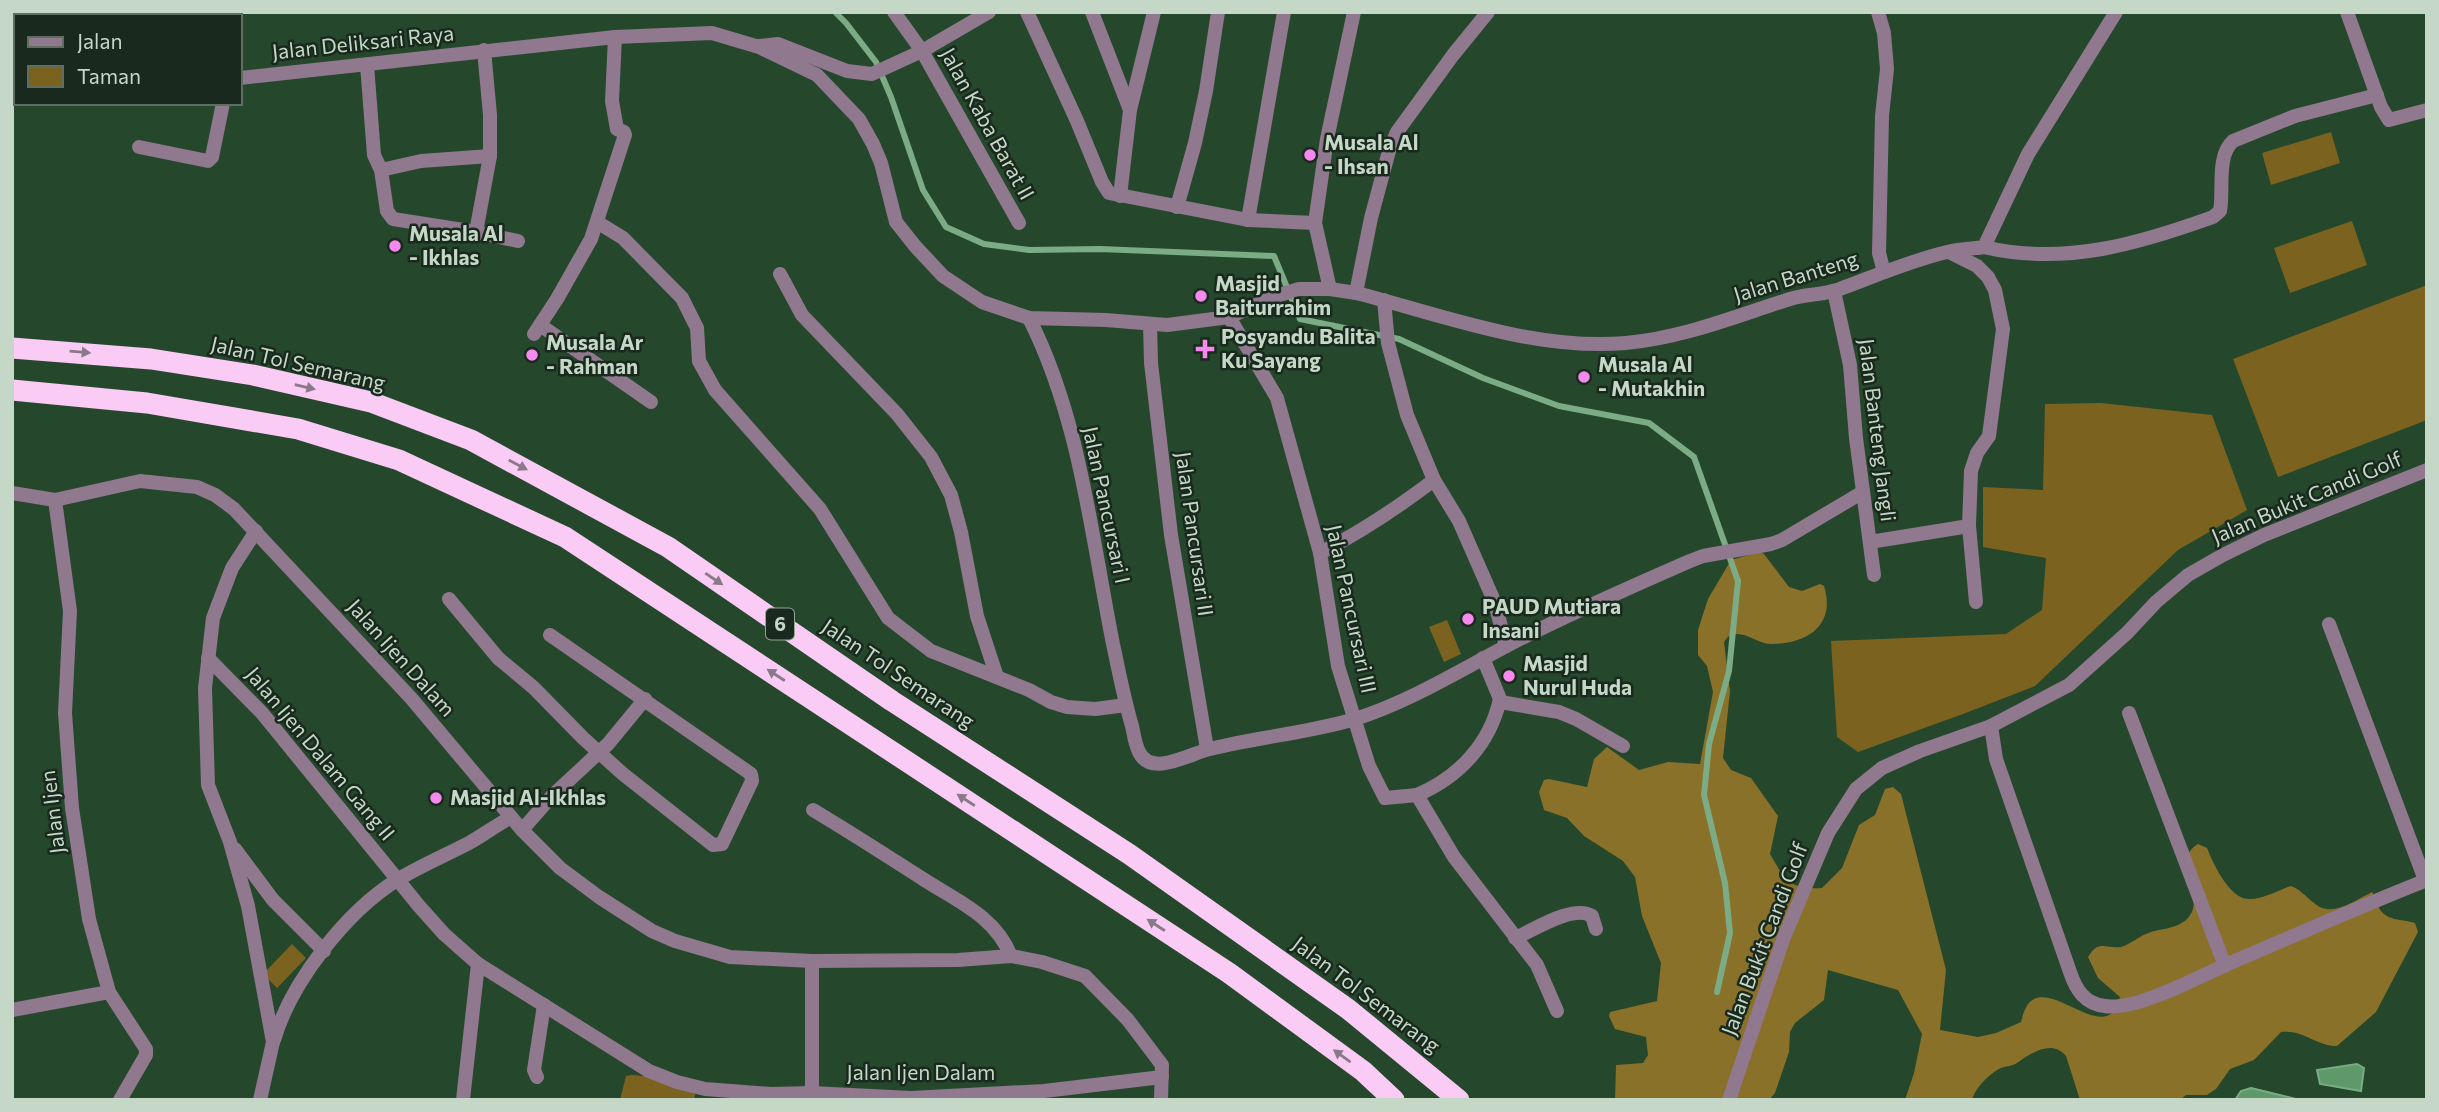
<svg xmlns="http://www.w3.org/2000/svg" width="2439" height="1112" font-family="Commissioner,sans-serif">
<style>
.green{fill:#7b631f}
.forest{fill:#8a7129}
.water{fill:#5d9969;stroke:#7cac85;stroke-width:2}
.lines{fill:none;stroke-linecap:round;stroke-linejoin:round}
.stream{stroke:#7cac85;stroke-width:6}
.minor{stroke:#90788e;stroke-width:14}
.motorway{stroke:#facbf5;stroke-width:21}
.oneway{fill:#8a7a89}
.poi-dot{fill:#f589ee;stroke:#1a291d;stroke-width:2.5}
.labels{text-anchor:middle;stroke-width:5;stroke-linejoin:round;paint-order:stroke}
.shield{fill:#1a291d;stroke:#92a494;stroke-width:2}
.shield-label{font-size:19px;font-weight:bold;fill:#c5d8c7}
.street-label{font-size:21px;fill:#c5d8c7;stroke:#1a291d}
.poi-label{font-size:21px;font-weight:bold;fill:#c5d8c7;stroke:#1a291d;text-anchor:start}
</style>
<rect width="100%" height="100%" fill="#25472c"/>
<g class="green">
<polygon points="2331,132 2340,163 2271,185 2262,153"/>
<polygon points="2352,221 2367,265 2290,293 2274,248"/>
<polygon points="2427,285 2427,420 2278,477 2233,359"/>
<polygon points="2101,403 2212,415 2247,510 2178,550 2035,686 1963,714 1858,752 1837,737 1831,641 2006,634 2042,610 2046,558 1983,547 1983,487 2043,490 2045,404"/>
<polygon points="1447,620 1461,654 1444,662 1429,627"/>
<polygon points="292,944 306,958 277,988 263,974"/>
<polygon points="632,1075 656,1077 696,1090 694,1100 620,1100 626,1076"/>
</g>
<path class="forest" d="M 1760,552 L 1764,554 L 1789,587 L 1802,591 L 1820,584 L 1824,586 C 1836,624 1809,643 1773,644 C 1761,645 1749,634 1737,634 C 1730,634 1727,637 1724,642 L 1730,691 L 1723,758 L 1731,770 L 1751,778 L 1778,816 L 1770,854 C 1785,880 1790,890 1822,888 L 1842,868 L 1859,825 L 1875,815 L 1885,789 L 1893,787 L 1901,794 L 1946,970 L 1940,1030 L 1978,1037 L 1996,1033 L 2021,1022 C 2023,1014 2026,1003 2034,999 C 2060,987 2109,1046 2120,997 L 2098,978 L 2088,957 C 2099,939 2105,949 2121,947 C 2129,945 2138,937 2146,934 C 2159,928 2175,930 2187,919 C 2209,897 2168,862 2198,844 L 2207,848 C 2213,863 2229,898 2248,899 C 2262,900 2279,890 2291,886 C 2301,890 2305,896 2314,903 C 2332,919 2355,900 2372,892 C 2376,898 2377,902 2379,908 C 2386,921 2402,919 2415,923 L 2418,932 L 2376,1012 L 2337,1046 C 2316,1046 2303,1029 2281,1032 L 2254,1060 L 2230,1069 L 2216,1089 L 2207,1095 L 2186,1095 L 2180,1100 L 2080,1100 L 2066,1056 C 2052,1039 2031,1053 2017,1063 C 2013,1066 2007,1066 2001,1068 C 1990,1073 1975,1088 1972,1100 L 1905,1100 L 1914,1073 L 1922,1034 L 1898,990 L 1828,970 L 1824,1000 L 1795,1023 L 1790,1032 L 1789,1052 L 1775,1093 L 1769,1100 L 1615,1100 L 1616,1065 L 1643,1063 L 1648,1055 L 1646,1037 L 1615,1029 L 1609,1016 L 1610,1012 L 1657,1001 L 1661,963 L 1642,916 L 1635,877 L 1623,861 L 1584,836 L 1567,818 L 1544,810 L 1539,792 L 1544,780 L 1549,779 L 1587,787 L 1594,759 L 1607,747 L 1639,770 L 1668,762 L 1700,764 L 1713,692 L 1707,666 L 1698,655 L 1698,630 L 1708,599 L 1731,560 Z"/>
<g class="water">
<polygon points="2357,1064 2364,1068 2361,1091 2320,1084 2317,1070"/>
<polygon points="2251,1088 2300,1100 2235,1100 2241,1091"/>
</g>
<g class="lines">
<polyline class="stream" points="835,12 846,23 876,62 891,97 923,190 946,227 984,244 1029,250 1100,249 1274,256 1300,319 1399,339 1483,378 1559,406 1649,423 1694,457 1738,581 1729,671 1709,744 1704,795 1725,883 1730,933 1717,992"/>
<g class="minor">
<polyline points="35,12 36,16"/>
<polyline points="894,12 922,51 1019,223"/>
<polyline points="1027,12 1077,121 1102,182 1109,193 1248,220 1315,223"/>
<polyline points="1092,12 1130,110"/>
<polyline points="1878,12 1884,33 1887,69 1882,116 1879,253 1884,272"/>
<polyline points="2347,12 2381,107 2389,120 2427,110"/>
<polyline points="759,46 778,44 847,71 872,74 922,51 989,12"/>
<polyline points="367,65 374,155 381,170 387,211 393,219 476,232 518,241"/>
<path d="M 240,78 L 615,37 L 712,33 L 759,47 L 817,75 L 859,119 L 873,144 L 881,163 L 896,222 L 915,246 L 943,276 L 982,302 L 1029,318 L 1106,320 L 1167,325 L 1229,317 L 1276,296 L 1299,289 L 1330,289 L 1356,293 C 1443,315 1535,351 1626,343 C 1683,338 1736,316 1790,299 C 1805,294 1822,295 1837,290 C 1873,277 1909,261 1947,252 C 1959,249 1972,249 1984,247 L 2028,154 L 2116,12"/>
<polyline points="12,82 16,81"/>
<polyline points="139,147 208,161 212,157 223,103"/>
<polyline points="381,170 421,161 490,156"/>
<polyline points="1120,196 1130,110 1154,12"/>
<polyline points="1177,207 1195,143 1206,91 1218,12"/>
<polyline points="1248,220 1284,12"/>
<polyline points="597,222 623,238 682,298 697,328 699,361 715,390 820,509 888,618 931,651 1029,690 1051,702 1067,707 1095,709 1126,705"/>
<polyline points="476,232 490,156 490,115 484,50"/>
<path d="M 1984,247 C 2064,266 2138,244 2213,217 L 2220,211 C 2224,191 2216,156 2233,141 L 2295,116 L 2377,95"/>
<polyline points="780,274 802,315 897,414 931,457 951,495 961,532 977,616 997,677"/>
<polyline points="1330,289 1315,223 1327,139 1354,12"/>
<polyline points="1834,291 1850,365 1856,438 1874,575"/>
<polyline points="1356,293 1371,218 1389,151 1397,132 1453,55 1488,12"/>
<polyline points="1384,300 1388,343 1407,415 1434,480 1459,521 1495,603 1506,646"/>
<polyline points="1229,317 1277,398 1320,553 1338,666 1369,766 1385,798 1417,795 1454,857 1537,965 1557,1011"/>
<path d="M 1029,318 C 1080,419 1091,534 1113,644 C 1119,672 1124,699 1132,726 C 1134,735 1135,744 1139,752 C 1151,778 1191,753 1210,749 C 1258,737 1308,733 1355,719 C 1415,700 1470,664 1526,636 C 1580,609 1635,585 1690,561 L 1703,556 L 1771,544 L 1782,540 L 1863,492"/>
<polyline points="1150,324 1151,363 1171,535 1207,749"/>
<polyline points="540,325 651,402"/>
<polyline points="534,334 557,299 591,239 625,135 624,132 617,129 612,101 615,37"/>
<polyline points="12,493 55,500 140,481 197,487 215,495 234,509 411,698 522,830 560,868 599,897 652,931 675,941 730,957 812,961 958,960 1011,956 1042,962 1085,976 1128,1020 1162,1065 1161,1100"/>
<polyline points="55,500 70,611 65,713 72,808 89,919 109,992 146,1049 146,1055 120,1100"/>
<polyline points="1969,526 1976,602"/>
<polyline points="256,531 232,568 213,618 205,688 208,785 230,842 248,906 273,1042 260,1100"/>
<polyline points="1870,542 1969,526 1971,471 1977,453 1989,436 2003,329 1995,290 1988,277 1977,266 1949,252"/>
<path d="M 1320,553 C 1361,532 1397,508 1434,480"/>
<polyline points="449,599 498,658 534,688 583,738 623,774 713,845 722,844 752,781 751,774 550,635"/>
<polyline points="2329,624 2425,880"/>
<polyline points="208,658 262,713 419,906 444,934 478,964 649,1071 677,1082 705,1089 771,1094 812,1093 911,1098 1044,1091 1162,1077"/>
<polyline points="1500,702 1559,712 1576,719 1623,746"/>
<polyline points="2129,713 2225,966"/>
<path d="M 1991,726 L 1996,759 L 2070,972 C 2076,990 2085,1004 2105,1006 C 2136,1011 2201,976 2230,963 C 2296,935 2361,906 2427,880"/>
<path d="M 1417,795 C 1459,777 1490,744 1500,699 L 1483,658"/>
<path d="M 813,810 C 850,832 887,856 923,879 C 957,901 995,916 1011,956"/>
<polyline points="522,830 551,797 608,744 645,699"/>
<polyline points="235,849 273,900 324,951"/>
<path d="M 1515,938 C 1534,930 1573,904 1592,916 L 1596,929"/>
<polyline points="12,1010 109,992"/>
<path d="M 274,1040 C 291,982 346,912 397,880 C 420,866 446,855 469,843 C 483,835 497,825 511,817"/>
<polyline points="537,1077 534,1070 544,1005"/>
<polyline points="812,1093 812,961"/>
<polyline points="463,1100 478,964"/>
<polyline points="1729,1100 1784,937 1828,833 1856,789 1882,768 1920,751 1991,726 2069,685 2127,633 2156,602 2188,575 2223,555 2264,535 2427,470"/>
</g>
<g class="motorway">
<polyline points="12,348 151,359 253,375 371,402 471,440 668,547 892,701 1129,854 1348,1009 1459,1100"/>
<polyline points="12,390 147,403 298,429 399,460 565,537 1229,973 1363,1071 1394,1100"/>
</g>
</g>
<defs><path id="oneway-solid" d="M-6-.8H1V-3.2L6.5 0L1 3.2V.8H-6Z" transform="scale(1.75)"/></defs>
<g class="oneway">
<use href="#oneway-solid" transform="translate(80 352) rotate(5)"/>
<use href="#oneway-solid" transform="translate(305 387) rotate(13)"/>
<use href="#oneway-solid" transform="translate(518 465) rotate(28)"/>
<use href="#oneway-solid" transform="translate(714 579) rotate(34)"/>
<use href="#oneway-solid" transform="translate(776 675) rotate(-147)"/>
<use href="#oneway-solid" transform="translate(966 800) rotate(-147)"/>
<use href="#oneway-solid" transform="translate(1156 925) rotate(-147)"/>
<use href="#oneway-solid" transform="translate(1342 1056) rotate(-144)"/>
</g>
<g class="poi-dot">
<circle cx="1310" cy="155" r="7"/>
<circle cx="395" cy="246" r="7"/>
<circle cx="1201" cy="296" r="7"/>
<path d="M1201.5 338.5h7v7h7v7h-7v7h-7v-7h-7v-7h7z"/>
<circle cx="532" cy="355" r="7"/>
<circle cx="1584" cy="377" r="7"/>
<circle cx="1468" cy="619" r="7"/>
<circle cx="1509" cy="676" r="7"/>
<circle cx="436" cy="798" r="7"/>
</g>
<g class="labels">
<rect class="shield" x="766" y="608.5" width="28" height="31" rx="5"/>
<g class="shield-label">
<text x="780" y="631">6</text>
</g>
<g class="street-label">
<text transform="translate(363 43) rotate(-6)" y="7">Jalan Deliksari Raya</text>
<text transform="translate(987 124) rotate(61)" y="7">Jalan Kaba Barat II</text>
<text transform="translate(1796 277) rotate(-17)" y="7">Jalan Banteng</text>
<text transform="translate(298 364) rotate(13)" y="7">Jalan Tol Semarang</text>
<text transform="translate(1877 430) rotate(83)" y="7">Jalan Banteng Jangli</text>
<text transform="translate(2307 498) rotate(-23)" y="7">Jalan Bukit Candi Golf</text>
<text transform="translate(1106 505) rotate(78)" y="7">Jalan Pancursari I</text>
<text transform="translate(1194 534) rotate(82)" y="7">Jalan Pancursari II</text>
<text transform="translate(1351 609) rotate(78)" y="7">Jalan Pancursari III</text>
<text transform="translate(401 658) rotate(48)" y="7">Jalan Ijen Dalam</text>
<text transform="translate(898 674) rotate(34)" y="7">Jalan Tol Semarang</text>
<text transform="translate(320 754) rotate(50)" y="7">Jalan Ijen Dalam Gang II</text>
<text transform="translate(53 812) rotate(-97)" y="7">Jalan Ijen</text>
<text transform="translate(1765 939) rotate(-69)" y="7">Jalan Bukit Candi Golf</text>
<text transform="translate(1366 995) rotate(37)" y="7">Jalan Tol Semarang</text>
<text x="921" y="1080">Jalan Ijen Dalam</text>
</g>
<g class="poi-label">
<text x="1324" y="150">Musala Al<tspan x="1324" dy="24">- Ihsan</tspan></text>
<text x="409" y="241">Musala Al<tspan x="409" dy="24">- Ikhlas</tspan></text>
<text x="1215" y="291">Masjid<tspan x="1215" dy="24">Baiturrahim</tspan></text>
<text x="1221" y="344">Posyandu Balita<tspan x="1221" dy="24">Ku Sayang</tspan></text>
<text x="546" y="350">Musala Ar<tspan x="546" dy="24">- Rahman</tspan></text>
<text x="1598" y="372">Musala Al<tspan x="1598" dy="24">- Mutakhin</tspan></text>
<text x="1482" y="614">PAUD Mutiara<tspan x="1482" dy="24">Insani</tspan></text>
<text x="1523" y="671">Masjid<tspan x="1523" dy="24">Nurul Huda</tspan></text>
<text x="450" y="805">Masjid Al-Ikhlas</text>
</g>
</g>
<rect width="2439" height="1112" fill="none" stroke="#c5d8c7" stroke-width="28"/>
<rect x="14" y="14" width="228" height="91" fill="#1a291d" stroke="#5e6f61" stroke-width="2"/>
<rect x="28" y="37" width="35" height="10" fill="#90788e" stroke="#5e6f61" stroke-width="2"/>
<text x="77" y="49" font-size="21" fill="#c5d8c7">Jalan</text>
<rect x="28" y="66" width="35" height="21" fill="#7b631f" stroke="#5e6f61" stroke-width="2"/>
<text x="77" y="84" font-size="21" fill="#c5d8c7">Taman</text>
</svg>
